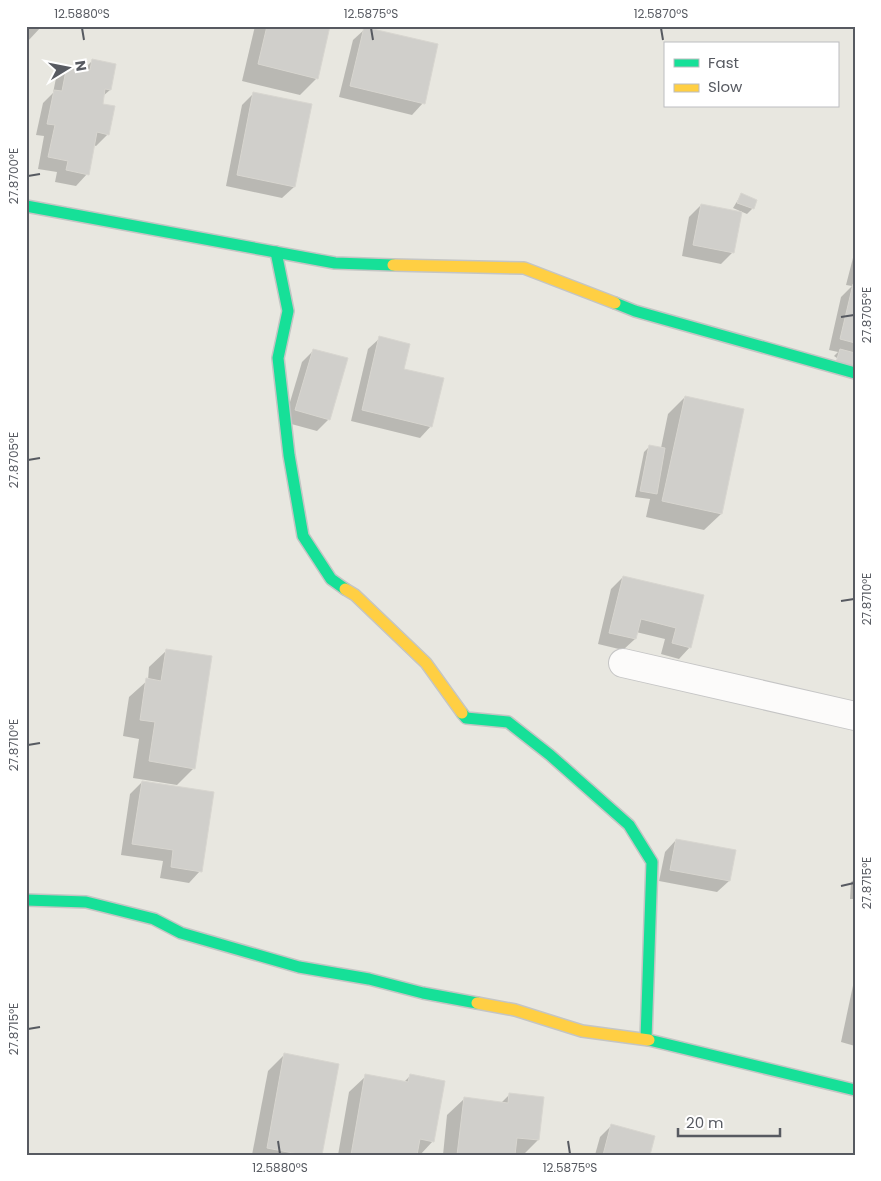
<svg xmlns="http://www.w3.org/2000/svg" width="881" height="1181" font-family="Poppins,sans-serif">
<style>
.shadow{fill:#0003}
.building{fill:#d0cfcb;stroke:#d8d6d0}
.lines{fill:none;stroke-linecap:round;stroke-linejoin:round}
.street-casing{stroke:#c5c5c5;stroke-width:30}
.fast-casing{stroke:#c4c5c4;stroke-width:14}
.slow-casing{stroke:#c4c5c4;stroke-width:14}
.street{stroke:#fcfbfa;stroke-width:28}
.fast{stroke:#16e098;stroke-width:11}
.slow{stroke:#ffcf43;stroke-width:11}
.ticks{fill:none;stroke:#575a61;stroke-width:2}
.neatline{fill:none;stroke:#575a61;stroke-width:2}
.ticks-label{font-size:12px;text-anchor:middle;fill:#575a61}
</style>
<rect width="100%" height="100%" fill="#e8e7e0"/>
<g class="shadow">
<polygon points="26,26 42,26 27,42"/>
<polygon points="255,26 329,26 317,78 300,95 242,81"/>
<polygon points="365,29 423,103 412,115 339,97 353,40"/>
<polygon points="93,60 110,90 103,96 101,105 108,134 96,146 93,145 87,174 76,186 55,182 57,172 38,169 44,136 36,135 43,103 53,93 56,78 67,66 83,70"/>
<polygon points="254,93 294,187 282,198 226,186 242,105"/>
<polygon points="741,195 753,208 747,214 733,208"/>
<polygon points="701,205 733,252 721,264 682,256 689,217"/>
<polygon points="855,250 855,370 834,356 838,352 829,350 841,297 852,286 846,285"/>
<polygon points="380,338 431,426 420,438 351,421 368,349"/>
<polygon points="314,350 329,419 317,431 284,422 302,362"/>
<polygon points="685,397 721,514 704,530 646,517 650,499 635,497 644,452 650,446 661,448 668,414"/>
<polygon points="623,577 702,596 690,647 679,659 661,654 665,639 636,632 635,639 623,650 598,644 611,589"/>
<polygon points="166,651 194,768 177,785 133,778 139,739 123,736 129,697 148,680 149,667"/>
<polygon points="142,782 200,871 189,883 160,878 163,861 121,855 130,794"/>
<polygon points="676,840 734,851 729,881 717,892 659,881 665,852"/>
<polygon points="855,879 855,899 850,899 851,882"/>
<polygon points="855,976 855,1046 841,1042"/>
<polygon points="284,1055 320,1155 252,1155 268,1071"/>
<polygon points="366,1076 404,1082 410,1076 433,1141 420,1155 338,1155 349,1092"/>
<polygon points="510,1094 538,1140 523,1155 443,1155 447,1115 464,1099 501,1103"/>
<polygon points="611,1126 648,1155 595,1155 600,1137"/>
</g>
<g class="building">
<polygon points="267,26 330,26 318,79 258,64"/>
<polygon points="364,27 438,44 425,104 350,86"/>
<polygon points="92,59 116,64 111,90 105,89 103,104 115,106 109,135 97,132 89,175 66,170 68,161 48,157 55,125 47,124 54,90 62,91 67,65 90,70"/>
<polygon points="253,92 312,104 295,187 237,175"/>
<polygon points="741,193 757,200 754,209 737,203"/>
<polygon points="701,204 742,212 734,253 693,245"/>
<polygon points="853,284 855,285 855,343 840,339"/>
<polygon points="379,336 410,344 404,369 444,378 432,427 362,410"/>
<polygon points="313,349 348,358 330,420 295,410"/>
<polygon points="840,349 855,353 855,367 836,362"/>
<polygon points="685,396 744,409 722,514 662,501"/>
<polygon points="649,445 665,448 657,494 640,491"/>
<polygon points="623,576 704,595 691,648 672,643 676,628 641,619 636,639 609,633"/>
<polygon points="166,649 212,656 195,769 149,761 155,722 140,720 146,678 161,681"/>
<polygon points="142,781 214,792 202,872 171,867 173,850 132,844"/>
<polygon points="676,839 736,850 730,881 670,870"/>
<polygon points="284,1053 339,1064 322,1155 303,1155 267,1148"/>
<polygon points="365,1074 408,1082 410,1074 445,1081 434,1142 420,1139 417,1155 351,1155"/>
<polygon points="509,1093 544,1097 539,1140 517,1138 515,1155 457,1155 464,1097 508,1103"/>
<polygon points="611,1124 655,1136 650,1155 603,1155"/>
</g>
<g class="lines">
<defs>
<polyline id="street" points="623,663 855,716"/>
<g id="fast">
<polyline points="26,206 335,263 393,265"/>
<polyline points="276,252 288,311 278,358 289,455 303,536 331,579 345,589"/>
<polyline points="615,303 635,311 855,373"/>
<polyline points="462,713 466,718 508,722 550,755 629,825 652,862 646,1039"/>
<polyline points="26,900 86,902 154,919 181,933 299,967 369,979 423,993 477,1003"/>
<polyline points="649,1040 855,1090"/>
</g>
<g id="slow">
<polyline points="393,265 524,268 615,303"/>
<polyline points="345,589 355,595 426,663 462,713"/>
<polyline points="477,1003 515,1010 582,1031 649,1040"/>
</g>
</defs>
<use href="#street" class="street-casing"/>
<use href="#fast" class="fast-casing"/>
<use href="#slow" class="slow-casing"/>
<use href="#street" class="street"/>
<use href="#fast" class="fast"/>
<use href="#slow" class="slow"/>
</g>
<path class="ticks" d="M 82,28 L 84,40M 371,28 L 373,40M 661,28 L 663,40M 28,176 L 40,174M 841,317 L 854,315M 28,460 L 40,458M 841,601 L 854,599M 28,745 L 40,743M 841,886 L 854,883M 28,1029 L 40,1027M 278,1141 L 280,1154M 568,1141 L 570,1154"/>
<rect width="881" height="1181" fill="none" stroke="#ffffff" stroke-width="55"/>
<rect x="664" y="42" width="175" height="65" fill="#ffffff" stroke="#bcbdc0"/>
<rect x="674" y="59" width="25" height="8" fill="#16e098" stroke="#bcbdc0"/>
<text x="708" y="68" font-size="15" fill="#575a61">Fast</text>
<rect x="674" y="84" width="25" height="8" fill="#ffcf43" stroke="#bcbdc0"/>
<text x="708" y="92" font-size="15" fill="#575a61">Slow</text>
<g transform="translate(68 68) rotate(80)" stroke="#ffffff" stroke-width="4" paint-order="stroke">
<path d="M0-4L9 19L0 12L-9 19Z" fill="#575a61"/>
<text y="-8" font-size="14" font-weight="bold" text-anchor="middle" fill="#575a61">N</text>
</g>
<path d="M678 1128v8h102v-8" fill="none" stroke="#575a61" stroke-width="2.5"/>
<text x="686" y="1128" font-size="15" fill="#575a61" stroke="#ffffff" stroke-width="4" paint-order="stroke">20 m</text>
<rect x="28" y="28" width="826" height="1126" class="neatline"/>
<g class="ticks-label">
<text x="82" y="18">12.5880°S</text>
<text x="371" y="18">12.5875°S</text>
<text x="661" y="18">12.5870°S</text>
<text transform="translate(14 176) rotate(-90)" y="4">27.8700°E</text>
<text transform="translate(867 315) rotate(-90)" y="4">27.8705°E</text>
<text transform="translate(14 460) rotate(-90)" y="4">27.8705°E</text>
<text transform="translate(867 599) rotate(-90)" y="4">27.8710°E</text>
<text transform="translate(14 745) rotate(-90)" y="4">27.8710°E</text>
<text transform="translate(867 883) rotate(-90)" y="4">27.8715°E</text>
<text transform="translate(14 1029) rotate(-90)" y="4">27.8715°E</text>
<text x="280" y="1172">12.5880°S</text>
<text x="570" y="1172">12.5875°S</text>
</g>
</svg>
